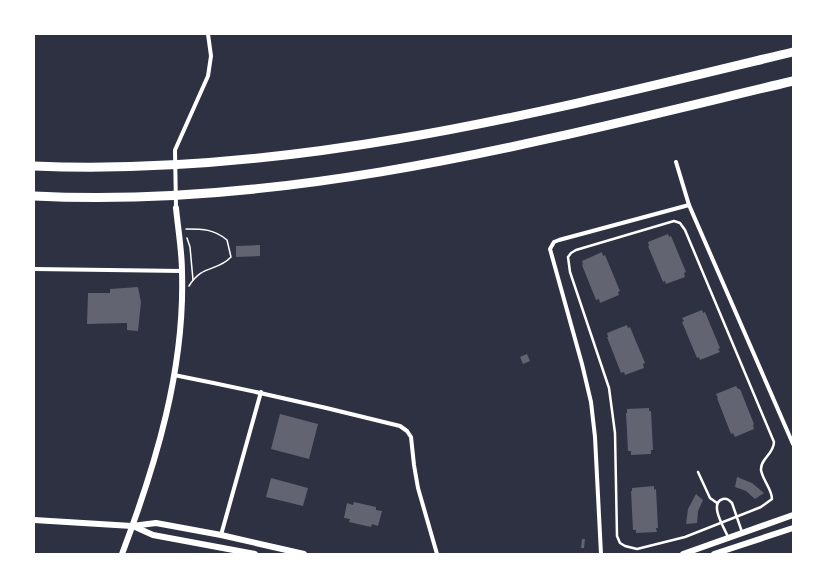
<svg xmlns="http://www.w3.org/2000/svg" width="827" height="588" font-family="'Open Sans',sans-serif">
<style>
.building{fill:#626471}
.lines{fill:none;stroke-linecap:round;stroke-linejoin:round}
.path{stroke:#fff;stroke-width:1.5}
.service{stroke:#fff;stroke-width:2.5}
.minor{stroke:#fff;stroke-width:4}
.tertiary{stroke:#fff;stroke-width:6}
.motorway{stroke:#fff;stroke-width:9}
</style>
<rect width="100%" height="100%" fill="#2d3142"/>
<g class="building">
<polygon points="668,234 669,237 671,236 686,272 684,273 685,277 666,284 665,281 663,282 648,246 649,246 648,242"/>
<polygon points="260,245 260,256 236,257 236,246"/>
<polygon points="602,252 603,256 605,255 620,291 618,292 619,295 600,303 599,299 596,300 582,265 583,264 582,261"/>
<polygon points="138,287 141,302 138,331 127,330 127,323 87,324 88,293 110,293 110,289"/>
<polygon points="702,310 703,313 705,312 720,348 718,349 720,352 700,360 699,357 697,358 682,322 684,321 682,318"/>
<polygon points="627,325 628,328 630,327 645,363 643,364 644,368 625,375 624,372 621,373 607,337 608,337 607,333"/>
<polygon points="527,354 530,361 523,364 520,357"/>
<polygon points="736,386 738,389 740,389 754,424 753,425 754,429 735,437 733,433 731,434 717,398 718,398 716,394"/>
<polygon points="649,408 649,411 651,411 653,450 651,450 651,454 631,455 631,451 628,451 626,413 627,413 627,409"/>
<polygon points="280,414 318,424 309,459 271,449"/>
<polygon points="737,477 752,483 764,493 755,499 746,491 735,487"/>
<polygon points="271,478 308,488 303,506 266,497"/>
<polygon points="654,486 654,490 656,489 658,528 656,528 657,532 636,533 636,530 633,530 631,491 632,491 632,488"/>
<polygon points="696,494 703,500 698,511 697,523 686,524 688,509"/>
<polygon points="354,502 376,507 376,510 382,511 378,526 372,524 371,527 349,522 350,519 344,518 347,503 353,505"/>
<polygon points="582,539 585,539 584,548 581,548"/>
</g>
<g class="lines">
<g class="path">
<path d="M 186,229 C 203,229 214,229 227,240 L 231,257 C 217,272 202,264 189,286"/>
<polyline points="187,238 190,247 193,280"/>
</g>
<g class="service">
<path d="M 674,221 L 680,223 L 685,230 L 774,442 C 774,454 760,459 761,470 C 763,481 772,489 772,499 L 761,507 L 685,537 L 637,549 L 625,546 L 620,543 L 617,536 L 615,433 L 609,388 L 570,272 L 568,257 L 571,253 L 576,250 Z"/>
<polyline points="698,472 710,498 717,503"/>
<path d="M 728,537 C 725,529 708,503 723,499 C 727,498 729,500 732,503 L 742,532"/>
</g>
<g class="minor">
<polyline points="676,162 689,205 793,444"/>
<polyline points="176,208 175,150 208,76 211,56 208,34"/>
<polyline points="34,269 182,271"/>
<path d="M 174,375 C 250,390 325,407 400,426 L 407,431 L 411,437 L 414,465 L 418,488 L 437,554"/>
<polyline points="221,535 261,392"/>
<polyline points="601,554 595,437 591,402 582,364 550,249 554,242 559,240 689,205"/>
</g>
<g class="tertiary">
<polyline points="34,520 132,526 156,523 221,535 304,554"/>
<polyline points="133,526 153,535 255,554"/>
<path d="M 122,554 C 156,464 185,369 182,272 C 182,251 178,229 176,208"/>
<polyline points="683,554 793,515"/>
<polyline points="714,554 793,528"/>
</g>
<g class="motorway">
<path d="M 34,166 C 292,177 544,112 793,52"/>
<path d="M 34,196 C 292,209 545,140 793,81"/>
</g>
</g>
<rect width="827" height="588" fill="none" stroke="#ffffff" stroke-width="70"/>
</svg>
